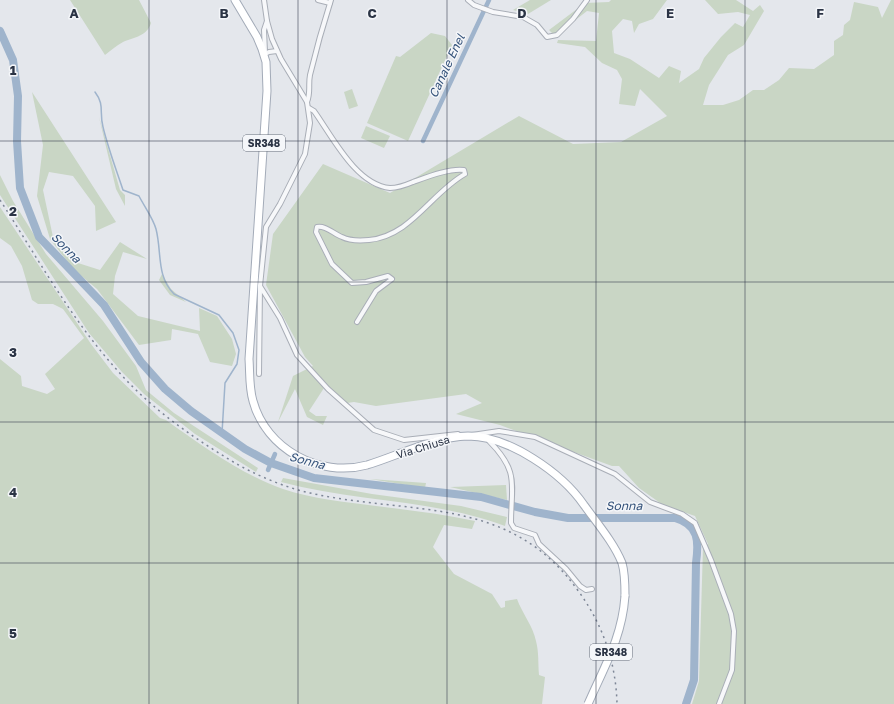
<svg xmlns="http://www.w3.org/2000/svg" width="894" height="704" font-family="'Golos Text',sans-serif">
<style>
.green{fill:#c9d6c5}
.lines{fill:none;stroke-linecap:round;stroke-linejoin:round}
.stream{stroke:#9fb4cc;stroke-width:1.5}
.canal{stroke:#9fb4cc;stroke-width:4.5}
.river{stroke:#9fb4cc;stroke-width:8}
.street-casing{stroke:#a9aeb7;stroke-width:6}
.primary-casing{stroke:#a3abb8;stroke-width:9}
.street{stroke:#f7f8fa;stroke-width:4}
.primary{stroke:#fff;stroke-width:7}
.rail{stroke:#7d8696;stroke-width:1.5;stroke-dasharray:2 4;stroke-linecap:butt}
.primary-bridge-casing{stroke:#a3abb8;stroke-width:9;stroke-linecap:butt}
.primary-bridge{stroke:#fff;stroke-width:7}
.grid{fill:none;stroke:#2b3445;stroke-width:1;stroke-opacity:0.55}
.labels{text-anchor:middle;stroke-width:3;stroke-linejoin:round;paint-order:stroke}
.shield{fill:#f4f6f9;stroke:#676e7b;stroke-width:1}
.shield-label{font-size:10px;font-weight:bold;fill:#2b3445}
.street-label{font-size:11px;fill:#2b3445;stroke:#f4f6f9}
.water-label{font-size:12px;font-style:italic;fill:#34527a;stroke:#f4f6f9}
.grid-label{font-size:13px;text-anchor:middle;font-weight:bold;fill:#2b3445;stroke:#f4f6f9;stroke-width:3;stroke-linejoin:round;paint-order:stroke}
</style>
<rect width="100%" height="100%" fill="#e4e7ec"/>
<g class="green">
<path d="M 70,0 L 139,0 L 151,23 C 147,36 135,37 123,42 C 116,46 111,50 105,55 Z"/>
<polygon points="530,0 551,0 528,14 513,10"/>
<polygon points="611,0 667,0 653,19 639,24 634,33 632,21 623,19 612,31 614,53 630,59 659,78 669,66 681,71 679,83 699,69 704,58 721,37 735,23 743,27 750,15 738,12 718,14 705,0 736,0 753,11 760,5 764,11 744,45 728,55 709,85 703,105 723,105 739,100 753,90 764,90 779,80 789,68 814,69 834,55 834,41 843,35 844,25 850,20 854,2 878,7 882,18 891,0 894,0 894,704 692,704 699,681 703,547 708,544 695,516 663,505 639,488 619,466 612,466 500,425 456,414 482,403 466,394 376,406 354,402 347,403 324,388 309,411 316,416 327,416 323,425 307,417 295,389 278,422 293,376 313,366 305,357 266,285 273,234 323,164 390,193 519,116 573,144 621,142 667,116 640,89 635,106 619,104 622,79 617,70 602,63 585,47 557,43 558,40 596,41 599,13 587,11 555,36 549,30 585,3 609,2"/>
<polygon points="431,33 445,36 452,45 408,141 367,123 396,56 400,57"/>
<polygon points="352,89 358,106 349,109 344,92"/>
<polygon points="32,92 116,222 96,231 95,206 73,176 49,172 43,190 53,237 78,263 100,270 120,242 147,259 123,252 115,276 113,294 138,316 200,331 199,308 217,316 232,339 236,354 232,366 210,362 198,334 172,329 171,340 139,345 97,289 73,269 50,239 37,196 43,145"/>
<polygon points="99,117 120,190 125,195 125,206 116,189"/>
<polygon points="366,126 390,136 384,148 361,138"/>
<polygon points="0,175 13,201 46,254 103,321 136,366 146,390 174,413 258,468 256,472 195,434 144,394 122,372 89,333 0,195"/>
<path d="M 0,207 L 91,344 L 113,373 L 160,418 L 166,420 C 202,446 241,474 283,489 C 313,499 345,502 376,506 C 409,510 442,514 475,521 L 472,529 L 444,525 L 433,547 L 454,574 L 492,594 L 501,608 L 505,607 L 505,601 L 517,599 C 522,613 533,626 536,641 C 539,652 538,664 539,675 L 545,677 L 542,704 L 0,704 L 0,359 L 21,376 L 22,386 L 47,394 L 55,389 L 45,374 L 84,338 L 63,309 L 53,304 L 38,304 L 32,300 L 22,266 L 11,246 L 0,238 Z"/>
<polygon points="162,274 171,289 186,302 170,295 159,280"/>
<path d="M 283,478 L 372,494 L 461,506 L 507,517 L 505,526 C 433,499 355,502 281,482 Z"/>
<polygon points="370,479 426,483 425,488"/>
<polygon points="506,485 507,500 450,487"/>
</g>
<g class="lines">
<path class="stream" d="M 95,92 C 105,105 99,112 103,127 C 108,148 116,169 123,190 L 139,196 C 144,206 153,218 156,229 C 162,252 156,276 174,294 L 219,315 L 233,333 L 239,350 L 237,364 L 225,383 L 222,433"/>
<g class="canal">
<polyline points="423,141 489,0"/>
<polyline points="268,470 275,454"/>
</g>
<path class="river" d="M 0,31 L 13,60 L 18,96 L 17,141 L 20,188 L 39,237 L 104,305 L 141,362 L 165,389 L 191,411 L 245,449 L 271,463 L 314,478 L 481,497 L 535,512 L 568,518 L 675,518 C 699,525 699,541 696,563 L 694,680 L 686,704"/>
<defs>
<g id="street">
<polyline points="318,0 330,3"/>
<polyline points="468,0 474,5 493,12 523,17 537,25 547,37 557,35 573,19 587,0"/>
<polyline points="265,52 264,30 267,21"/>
<polyline points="265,54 269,52 277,51"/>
<path d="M 307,102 C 311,92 308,85 310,75 C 316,50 323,25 331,0"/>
<path d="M 309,108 L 314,111 C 332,136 356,185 390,188 C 398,188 406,185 413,182 C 427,177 450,168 464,170 L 465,174 C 431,193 411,236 369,240 C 359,241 350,241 342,237 C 334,234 325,225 317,227 L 316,232 L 332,264 L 352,283 L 366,282 L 388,276 L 392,279 L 376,291 L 357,322"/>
<polyline points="260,286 280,318 297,355 328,389 374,430 404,440 458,434"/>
<polyline points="259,374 260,286 266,227 280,204 305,154 310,123 307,102 281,59 272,39 267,21 264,0"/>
<polyline points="472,435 499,431 535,437 615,474 650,502 682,514 695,523 711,560 731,614 734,631 732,670 719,704"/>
<path d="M 489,441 C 520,472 511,485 511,523 L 514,528 L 535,535 L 539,544 L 566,569 L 580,586 L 586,590 L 592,589"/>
</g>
<path id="primary" d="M 235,0 L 257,37 L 262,49 L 266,62 L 267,91 L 249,359 C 250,373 249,388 253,401 C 266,449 319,478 367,465 C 400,455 433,437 468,436 C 509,436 562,473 584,505 C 597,523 614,543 622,563 C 625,573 625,585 625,596"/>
</defs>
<use href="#street" class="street-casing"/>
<use href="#primary" class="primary-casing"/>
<use href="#street" class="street"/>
<use href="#primary" class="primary"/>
<path class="rail" d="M 0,200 C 37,257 71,319 117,370 C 150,408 192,437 235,463 C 258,476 284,487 310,493 C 411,516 510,494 579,592 C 603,625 616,663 617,704"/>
<defs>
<path id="primary-bridge" d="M 588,704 C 604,667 622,638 625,596"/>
</defs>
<use href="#primary-bridge" class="primary-bridge-casing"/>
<use href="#primary-bridge" class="primary-bridge"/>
</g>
<path class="grid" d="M 149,0 L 149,704M 298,0 L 298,704M 447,0 L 447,704M 596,0 L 596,704M 745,0 L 745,704M 0,141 L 894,141M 0,282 L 894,282M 0,422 L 894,422M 0,563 L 894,563"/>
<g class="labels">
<g class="shield">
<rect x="243" y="135" width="42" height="16" rx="3"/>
<rect x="590" y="644" width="42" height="16" rx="3"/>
</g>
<g class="shield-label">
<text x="264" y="147">SR348</text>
<text x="611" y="656">SR348</text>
</g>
<g class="street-label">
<text transform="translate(423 447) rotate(-17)" y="4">Via Chiusa</text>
</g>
<g class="water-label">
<text transform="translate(447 66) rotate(-65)" y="4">Canale Enel</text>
<text transform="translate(66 248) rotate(46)" y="4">Sonna</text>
<text transform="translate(307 461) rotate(15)" y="4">Sonna</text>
<text x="624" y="510">Sonna</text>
</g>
</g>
<g class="grid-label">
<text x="74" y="18">A</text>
<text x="224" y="18">B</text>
<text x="372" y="18">C</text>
<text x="522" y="18">D</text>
<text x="670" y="18">E</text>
<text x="820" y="18">F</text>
<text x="13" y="75">1</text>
<text x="13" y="216">2</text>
<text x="13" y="357">3</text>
<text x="13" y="497">4</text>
<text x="13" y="638">5</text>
</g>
</svg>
